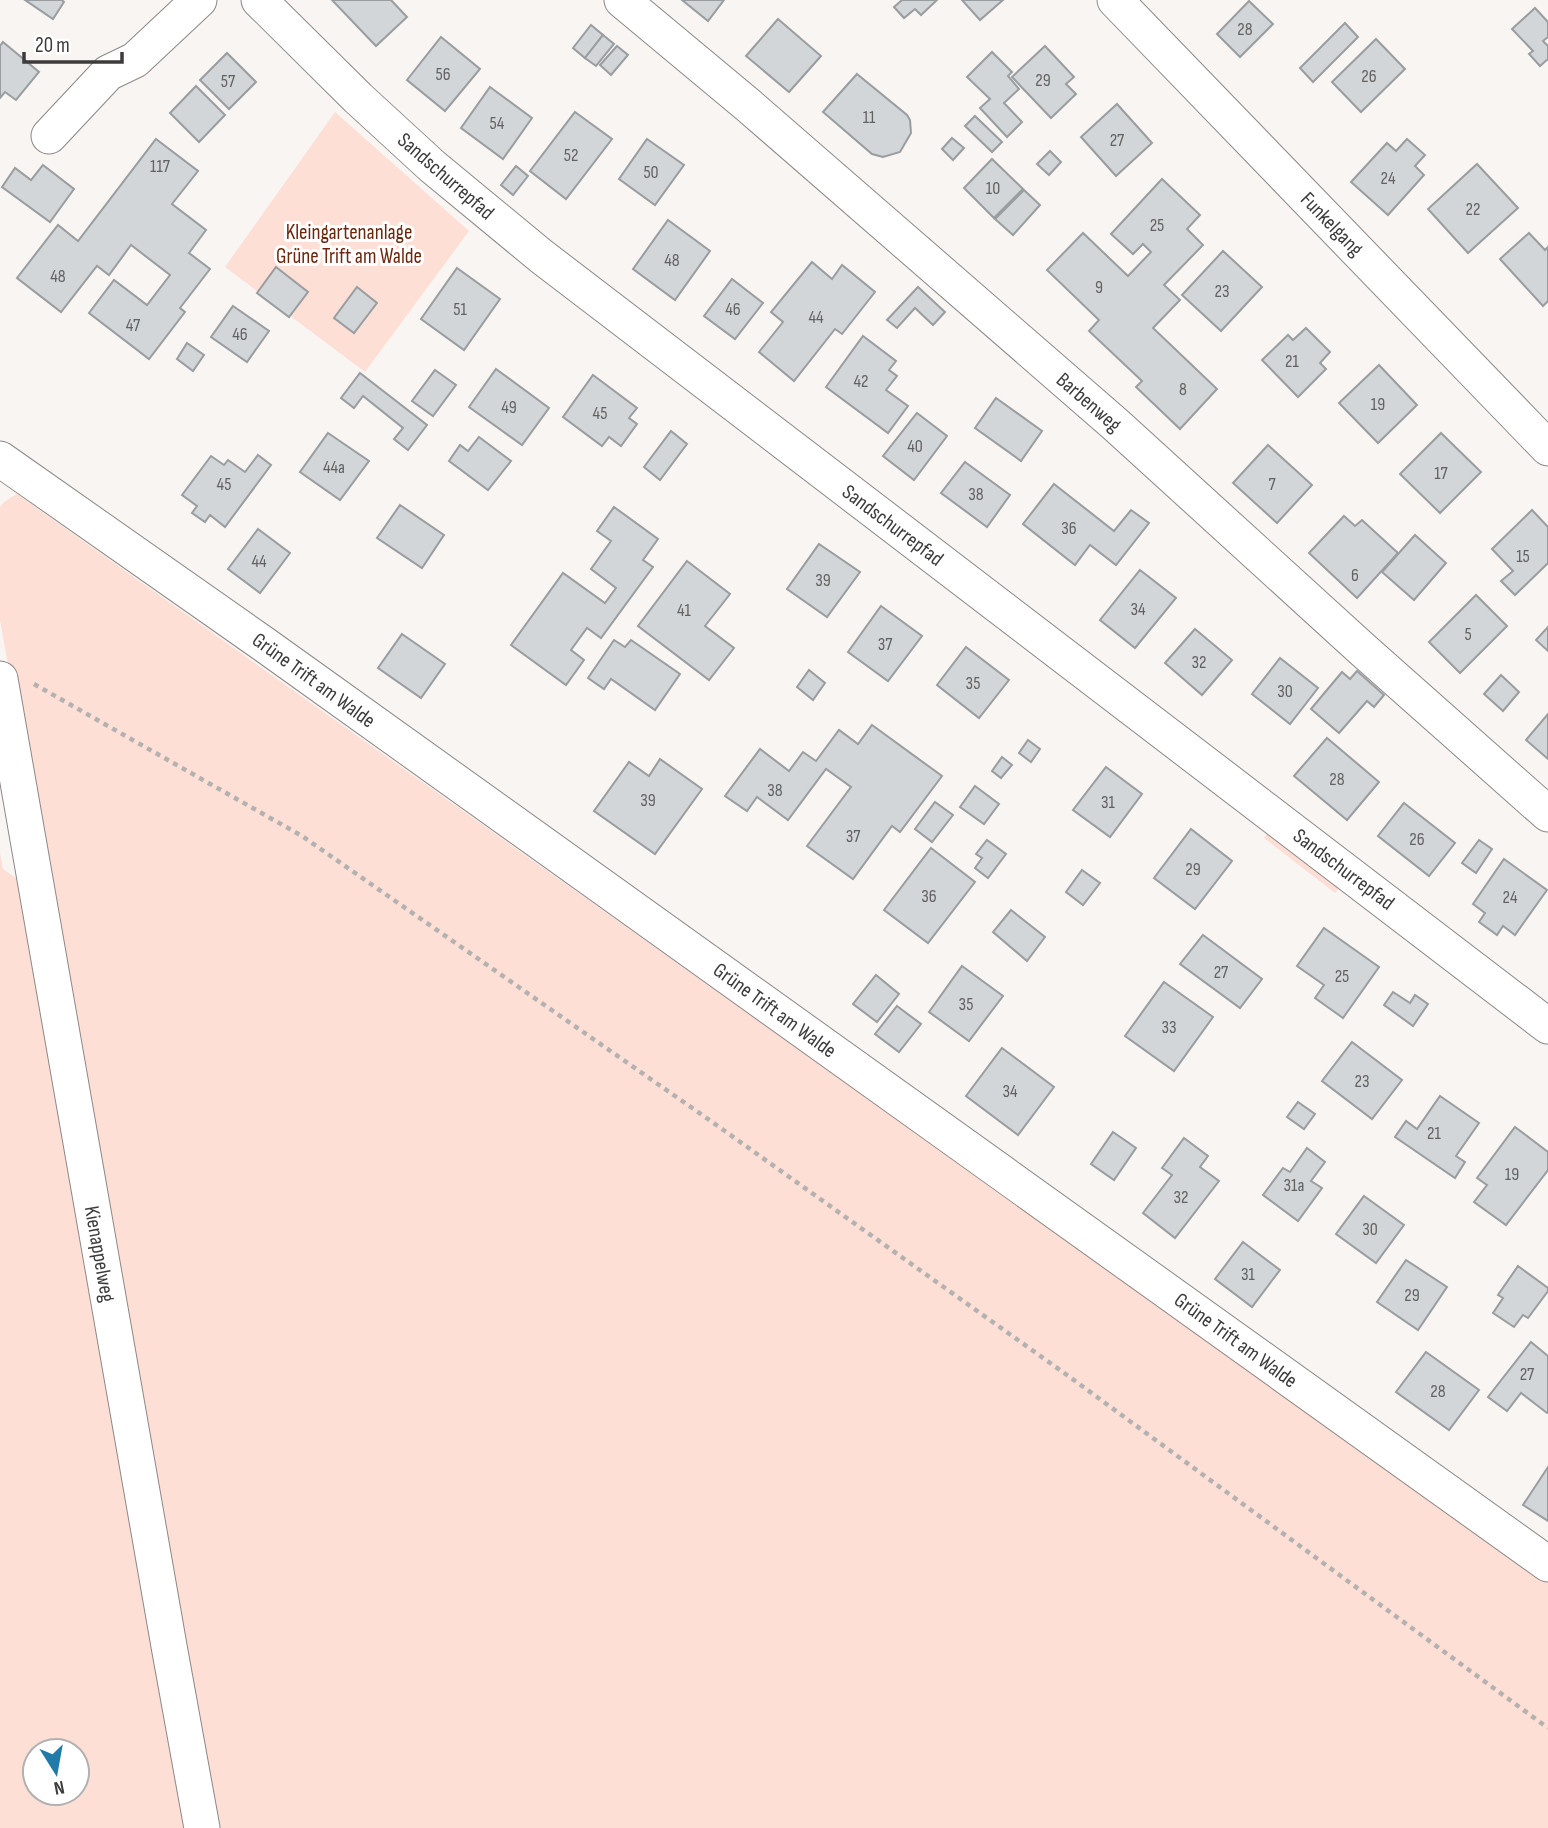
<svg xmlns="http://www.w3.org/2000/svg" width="1548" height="1828" font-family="'Sofia Sans Condensed',sans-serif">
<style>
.green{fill:#fddfd5;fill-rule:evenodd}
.building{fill:#d2d6d8;stroke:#999d9f;stroke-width:2}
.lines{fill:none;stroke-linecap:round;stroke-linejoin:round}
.street-casing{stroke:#8c8887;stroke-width:37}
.path{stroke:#b4b1b0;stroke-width:4.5;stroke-dasharray:5 5;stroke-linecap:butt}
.street{stroke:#fff;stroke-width:35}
.labels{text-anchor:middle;stroke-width:6;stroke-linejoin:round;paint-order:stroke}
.number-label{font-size:18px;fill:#626262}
.street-label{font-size:21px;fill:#3d3b3b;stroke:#fff}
.park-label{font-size:21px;fill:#6c260d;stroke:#fff}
</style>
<rect width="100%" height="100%" fill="#f9f5f3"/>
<g class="green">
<polygon points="335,112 469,231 365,372 225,267"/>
<polygon points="17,494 1548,1582 1548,1828 217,1828 0,620 0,507 4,502"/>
<polygon points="1272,827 1343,883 1335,893 1264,838"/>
<path d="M 0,853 L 3,869 L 26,885 L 193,1828 L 0,1828 ZM 35,1751 L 77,1751 L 77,1793 L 35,1793 Z"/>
</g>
<g class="building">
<polygon points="25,0 62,0 64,2 53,19"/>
<polygon points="332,0 391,0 407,17 376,46"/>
<polygon points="682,0 724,0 708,21"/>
<polygon points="902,0 937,0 921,15 915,9 904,18 894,7"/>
<polygon points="962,0 1003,0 980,20"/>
<polygon points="1249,1 1273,24 1240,57 1217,34"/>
<polygon points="1535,8 1548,22 1548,37 1543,41 1548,46 1548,59 1540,66 1529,54 1533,51 1512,29"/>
<polygon points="778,19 821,56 789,92 746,56"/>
<polygon points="1345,23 1358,37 1313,82 1300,68"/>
<polygon points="591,25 603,35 585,58 573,48"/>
<polygon points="603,35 614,44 596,66 585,58"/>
<polygon points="441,37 480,69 445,111 407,80"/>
<polygon points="1376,39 1405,69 1361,112 1332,82"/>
<polygon points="3,42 39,72 16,100 5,92 0,98 0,46"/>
<polygon points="617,46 628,55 611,75 600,65"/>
<polygon points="1045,46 1074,77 1066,84 1076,94 1051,118 1012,77"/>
<polygon points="992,52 1012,72 1008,76 1019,89 1004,103 1022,122 1007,137 980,108 990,99 967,77"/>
<polygon points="227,53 256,82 229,109 200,80"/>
<polygon points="857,74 907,115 910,120 911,133 900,152 883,157 872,154 823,112"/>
<polygon points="196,86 225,115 199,142 170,113"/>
<polygon points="490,87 532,118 503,159 461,128"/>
<polygon points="1117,104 1152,143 1116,176 1081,137"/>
<polygon points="575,112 612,139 566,199 530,171"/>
<polygon points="975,116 1002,142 992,152 965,126"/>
<polygon points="952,138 964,148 953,160 942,149"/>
<polygon points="156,139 198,171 172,204 206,230 189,253 210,269 180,308 185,312 149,359 89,313 114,280 147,305 170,275 131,245 109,275 97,266 61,312 17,278 58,225 78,241"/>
<polygon points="647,139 684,165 655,205 619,179"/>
<polygon points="1407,139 1425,155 1415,166 1424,175 1388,215 1351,182 1387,143 1396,151"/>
<polygon points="1050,151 1061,162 1049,175 1037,164"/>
<polygon points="992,159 1023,189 994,218 964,188"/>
<polygon points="1477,164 1518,208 1468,253 1428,209"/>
<polygon points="43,165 74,189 50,222 2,187 15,168 31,180"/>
<polygon points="516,166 528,176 513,195 501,185"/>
<polygon points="1162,179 1200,215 1187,229 1203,245 1164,285 1180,300 1153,328 1217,389 1180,429 1136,387 1142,381 1089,331 1099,320 1047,270 1083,233 1128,276 1151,252 1143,244 1133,254 1111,234"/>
<polygon points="1024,190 1040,205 1013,235 995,219"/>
<polygon points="668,220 710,251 675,300 633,269"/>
<polygon points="1529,233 1545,250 1548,247 1548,301 1543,306 1500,259"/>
<polygon points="1223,251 1262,287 1221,331 1182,295"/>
<polygon points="812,262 832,279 842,265 875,292 842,334 835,329 794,381 759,352 783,322 771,312"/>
<polygon points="276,267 308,292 289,317 257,293"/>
<polygon points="457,268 500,299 464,350 421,319"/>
<polygon points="732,279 763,303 735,339 704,316"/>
<polygon points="357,287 377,303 354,333 334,318"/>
<polygon points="918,287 945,312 933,325 915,308 897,328 887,320"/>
<polygon points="233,306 269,331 247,362 211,337"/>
<polygon points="1306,328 1330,352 1320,363 1326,369 1298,397 1262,360 1288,335 1293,340"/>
<polygon points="863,336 896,361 889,370 897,376 886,390 908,406 888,433 826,387"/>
<polygon points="187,343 204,355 193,371 177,359"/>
<polygon points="1379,365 1417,405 1378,443 1339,403"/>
<polygon points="496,369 549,408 522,445 469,407"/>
<polygon points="435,370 456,385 433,416 412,401"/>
<polygon points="360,373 427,425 408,450 394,439 403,428 363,396 354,408 341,398"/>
<polygon points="593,375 637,408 629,418 637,424 621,446 609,437 602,446 563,417"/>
<polygon points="996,398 1042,431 1021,461 975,428"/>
<polygon points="917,413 947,436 914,480 883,456"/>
<polygon points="671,431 687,444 660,480 644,467"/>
<polygon points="328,433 369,461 340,500 300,472"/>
<polygon points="1441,433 1481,472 1440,513 1400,474"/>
<polygon points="479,437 511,461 488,490 449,461 460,445 468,451"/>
<polygon points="1268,445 1312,485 1277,523 1233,483"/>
<polygon points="258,455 271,465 225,527 210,515 205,522 192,513 197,506 182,495 211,456 224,465 228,460 245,472"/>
<polygon points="965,462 1010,495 987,527 941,493"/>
<polygon points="1054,484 1114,531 1131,510 1149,523 1116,565 1090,545 1075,565 1023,524"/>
<polygon points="400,505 444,535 422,568 377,538"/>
<polygon points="614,507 658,539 643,560 653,567 601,638 587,628 571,650 584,660 566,685 511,645 563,573 605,603 616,588 591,569 611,541 597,531"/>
<polygon points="1532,510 1548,527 1548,563 1515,595 1501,581 1513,571 1492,549"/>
<polygon points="1344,516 1355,526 1362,520 1398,553 1357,598 1309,553"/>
<polygon points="258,529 290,553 260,593 228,569"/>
<polygon points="1415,535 1446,563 1414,600 1382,572"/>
<polygon points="819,544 860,572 827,617 787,589"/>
<polygon points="687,561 730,594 705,626 734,648 709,680 638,626"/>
<polygon points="1140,570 1176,598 1135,648 1100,620"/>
<polygon points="1476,595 1507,626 1460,673 1429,642"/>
<polygon points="881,606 922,636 888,681 848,652"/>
<polygon points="1548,627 1548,651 1536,640"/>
<polygon points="1195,629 1232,660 1202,695 1165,663"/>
<polygon points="402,634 445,664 421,698 378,668"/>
<polygon points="614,640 625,647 631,640 680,674 655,710 611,679 604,689 588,678"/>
<polygon points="966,647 1009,680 979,718 937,685"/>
<polygon points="1280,658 1318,688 1290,724 1252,694"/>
<polygon points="809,670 825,683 813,700 797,687"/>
<polygon points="1357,671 1384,695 1374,707 1367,701 1339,733 1311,709 1342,672 1350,679"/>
<polygon points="1501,675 1519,692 1503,711 1484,694"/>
<polygon points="1548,714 1548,759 1526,740"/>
<polygon points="872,725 942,776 900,832 892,826 853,879 807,846 851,787 826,769 788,820 757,797 747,811 725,796 760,749 789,771 803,752 816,761 839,730 858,744"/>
<polygon points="1327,738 1379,782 1347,820 1294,776"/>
<polygon points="1028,740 1040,749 1031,762 1019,753"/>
<polygon points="1002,757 1012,765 1001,778 992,771"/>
<polygon points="660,759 702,789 655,854 594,811 629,762 649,776"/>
<polygon points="1106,767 1142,794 1110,837 1073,810"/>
<polygon points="975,786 999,804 984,824 960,807"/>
<polygon points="935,802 953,815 932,842 915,829"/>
<polygon points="1404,803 1455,843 1429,876 1378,836"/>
<polygon points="1191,829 1232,861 1195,909 1154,878"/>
<polygon points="987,840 1006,854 988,878 975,868 982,858 976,854"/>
<polygon points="1479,840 1492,849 1476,873 1462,863"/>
<polygon points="931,848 975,882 928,943 884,910"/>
<polygon points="1504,859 1547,890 1515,935 1503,926 1497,935 1479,922 1485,913 1473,904"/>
<polygon points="1082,870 1100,883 1083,905 1066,892"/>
<polygon points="1011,910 1045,937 1027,961 993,932"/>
<polygon points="1324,928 1379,967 1343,1018 1315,998 1324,985 1297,966"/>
<polygon points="1203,935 1262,979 1240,1008 1180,964"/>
<polygon points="962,966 1003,996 969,1041 929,1012"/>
<polygon points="876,975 899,994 877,1022 853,1004"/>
<polygon points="1164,982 1213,1017 1174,1071 1125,1036"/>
<polygon points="1393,992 1410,1003 1415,995 1428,1004 1413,1026 1384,1005"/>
<polygon points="897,1006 921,1024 899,1052 875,1034"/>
<polygon points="1352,1042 1402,1080 1372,1119 1322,1081"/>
<polygon points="1002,1048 1054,1087 1018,1135 966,1096"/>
<polygon points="1440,1096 1479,1123 1456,1156 1465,1162 1455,1178 1395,1137 1406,1121 1417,1129"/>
<polygon points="1298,1102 1315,1114 1304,1129 1287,1117"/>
<polygon points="1515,1127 1548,1152 1548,1170 1506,1225 1474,1202 1487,1185 1477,1178"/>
<polygon points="1113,1132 1136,1148 1114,1180 1091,1164"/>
<polygon points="1184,1138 1208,1156 1200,1167 1219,1181 1175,1238 1143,1213 1172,1175 1162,1168"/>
<polygon points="1307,1148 1325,1162 1311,1181 1322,1188 1298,1221 1263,1195 1283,1168 1290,1172"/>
<polygon points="1364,1196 1404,1225 1376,1263 1336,1234"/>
<polygon points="1243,1242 1280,1270 1252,1307 1215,1279"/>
<polygon points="1406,1260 1447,1287 1418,1330 1377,1302"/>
<polygon points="1518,1266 1548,1288 1548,1291 1528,1318 1523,1315 1514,1327 1493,1313 1503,1298 1498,1295"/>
<polygon points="1531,1342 1548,1356 1548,1412 1547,1413 1521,1393 1507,1411 1488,1397"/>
<polygon points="1426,1352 1479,1390 1449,1430 1396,1392"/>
<polygon points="1548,1467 1548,1521 1523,1505"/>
</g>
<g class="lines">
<defs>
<g id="street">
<polyline points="259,0 358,98 432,166 541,256 1548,1026"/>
<polyline points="622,0 748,105 1115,424 1362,649 1548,814"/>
<polyline points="1115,0 1548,448"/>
<polyline points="49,136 108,73 135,60 199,0"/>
<polyline points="0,459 265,645 1548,1564"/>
<polyline points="0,679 169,1646 202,1828"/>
</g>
</defs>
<use href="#street" class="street-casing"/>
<polyline class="path" points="34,684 302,836 708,1119 1067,1375 1548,1728"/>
<use href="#street" class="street"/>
</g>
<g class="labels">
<g class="number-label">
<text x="1245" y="35">28</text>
<text x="443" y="80">56</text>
<text x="1369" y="82">26</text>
<text x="1043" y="86">29</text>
<text x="228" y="87">57</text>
<text x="869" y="123">11</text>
<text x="497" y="129">54</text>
<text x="1117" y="146">27</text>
<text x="571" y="161">52</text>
<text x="160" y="172">117</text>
<text x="651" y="178">50</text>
<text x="1388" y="184">24</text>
<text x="993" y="194">10</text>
<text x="1473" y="215">22</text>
<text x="1157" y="231">25</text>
<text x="672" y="266">48</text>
<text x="58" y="282">48</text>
<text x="1099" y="293">9</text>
<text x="1222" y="297">23</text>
<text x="460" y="315">51</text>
<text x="733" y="315">46</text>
<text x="816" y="323">44</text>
<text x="133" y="331">47</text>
<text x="240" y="340">46</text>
<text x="1292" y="367">21</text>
<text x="861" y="387">42</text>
<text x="1183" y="395">8</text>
<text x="1378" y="410">19</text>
<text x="509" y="413">49</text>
<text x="600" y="419">45</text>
<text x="915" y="452">40</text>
<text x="334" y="473">44a</text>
<text x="1441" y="479">17</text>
<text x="224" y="490">45</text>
<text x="1272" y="490">7</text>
<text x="976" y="500">38</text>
<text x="1069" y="534">36</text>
<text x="1523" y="562">15</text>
<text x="259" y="567">44</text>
<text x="1355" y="581">6</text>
<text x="823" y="586">39</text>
<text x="1138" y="615">34</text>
<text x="684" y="616">41</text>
<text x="1468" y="640">5</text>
<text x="885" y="650">37</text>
<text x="1199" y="668">32</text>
<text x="973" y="689">35</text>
<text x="1285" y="697">30</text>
<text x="1337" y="785">28</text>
<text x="775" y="796">38</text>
<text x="648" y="806">39</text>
<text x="1108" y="808">31</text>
<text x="853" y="842">37</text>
<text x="1417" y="845">26</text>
<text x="1193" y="875">29</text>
<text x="929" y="902">36</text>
<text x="1510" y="903">24</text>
<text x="1221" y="978">27</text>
<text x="1342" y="982">25</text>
<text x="966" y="1010">35</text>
<text x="1169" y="1033">33</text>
<text x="1362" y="1087">23</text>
<text x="1010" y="1097">34</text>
<text x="1434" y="1139">21</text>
<text x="1512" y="1180">19</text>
<text x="1294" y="1191">31a</text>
<text x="1181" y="1203">32</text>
<text x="1370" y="1235">30</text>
<text x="1248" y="1280">31</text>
<text x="1412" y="1301">29</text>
<text x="1527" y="1380">27</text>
<text x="1438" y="1397">28</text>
</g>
<g class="street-label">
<text transform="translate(446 176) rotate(41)" y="7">Sandschurrepfad</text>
<text transform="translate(1332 224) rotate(46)" y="7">Funkelgang</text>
<text transform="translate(1089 402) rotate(41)" y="7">Barbenweg</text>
<text transform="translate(893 525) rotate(37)" y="7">Sandschurrepfad</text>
<text transform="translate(314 680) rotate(36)" y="7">Grüne Trift am Walde</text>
<text transform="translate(1344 869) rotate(37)" y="7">Sandschurrepfad</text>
<text transform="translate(775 1010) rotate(36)" y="7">Grüne Trift am Walde</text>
<text transform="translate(100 1254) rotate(80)" y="7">Kienappelweg</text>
<text transform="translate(1236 1340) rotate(36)" y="7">Grüne Trift am Walde</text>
</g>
<g class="park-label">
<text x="349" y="239">Kleingartenanlage<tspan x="349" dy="24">Grüne Trift am Walde</tspan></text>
</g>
</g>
<g transform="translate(56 1772) rotate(169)"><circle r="33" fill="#ffffff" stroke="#b1b1b1" stroke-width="2"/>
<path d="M0-5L12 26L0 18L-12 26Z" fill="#207ba9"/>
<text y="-10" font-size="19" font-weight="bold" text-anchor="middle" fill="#3d3b3b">N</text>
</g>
<path d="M24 52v10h98v-10" fill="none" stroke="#3d3b3b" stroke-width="3.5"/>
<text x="35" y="52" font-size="21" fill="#3d3b3b" stroke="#ffffff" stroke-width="5" paint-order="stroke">20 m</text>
</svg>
